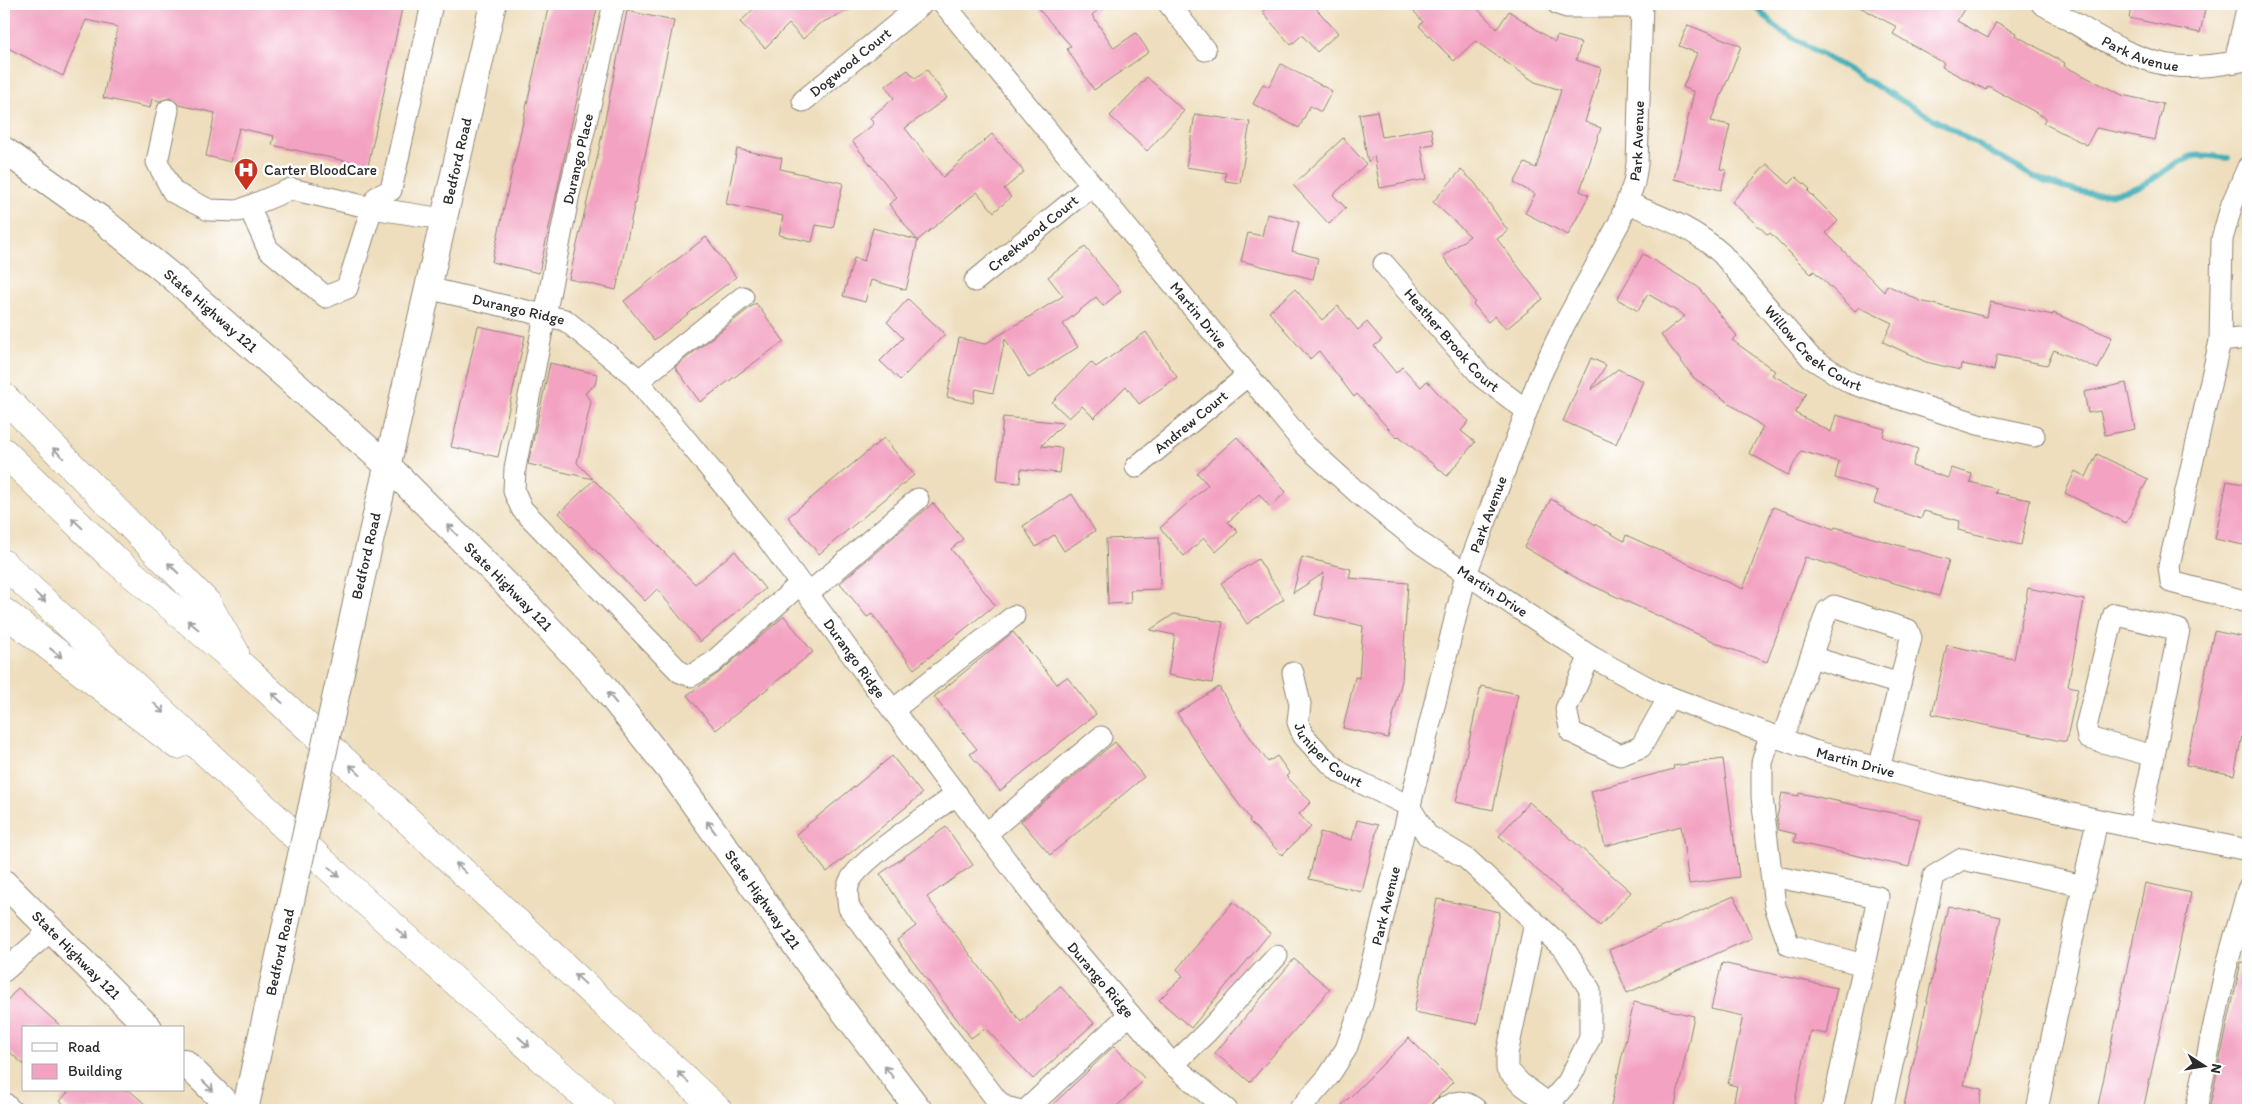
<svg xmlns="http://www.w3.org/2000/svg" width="2252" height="1114" font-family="Itim,sans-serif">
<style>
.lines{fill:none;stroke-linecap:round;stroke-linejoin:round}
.stream{stroke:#3bacb5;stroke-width:6}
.building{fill:#f3a2c1}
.minor-casing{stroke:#8c8474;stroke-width:23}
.major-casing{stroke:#8c8474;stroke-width:28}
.highway-casing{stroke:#8c8474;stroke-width:29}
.minor{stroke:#fff;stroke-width:21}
.major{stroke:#fff;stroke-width:26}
.highway{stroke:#fff;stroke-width:28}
.major-bridge-casing{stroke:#8c8474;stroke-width:28;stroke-linecap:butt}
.major-bridge{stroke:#fff;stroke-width:26}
.oneway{stroke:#a0a0a0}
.labels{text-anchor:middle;stroke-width:5;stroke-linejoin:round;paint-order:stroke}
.street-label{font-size:15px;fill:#2b2b2b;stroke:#fff}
.poi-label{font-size:15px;fill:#2b2b2b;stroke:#fff;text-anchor:start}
</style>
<rect width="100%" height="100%" fill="#fff"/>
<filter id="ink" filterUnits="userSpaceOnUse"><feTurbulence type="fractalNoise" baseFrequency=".02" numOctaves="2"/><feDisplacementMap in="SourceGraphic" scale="10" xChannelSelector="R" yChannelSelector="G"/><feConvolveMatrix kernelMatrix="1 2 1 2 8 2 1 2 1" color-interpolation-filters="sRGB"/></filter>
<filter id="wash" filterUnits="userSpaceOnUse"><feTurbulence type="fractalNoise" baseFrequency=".0096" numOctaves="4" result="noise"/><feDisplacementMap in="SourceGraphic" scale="20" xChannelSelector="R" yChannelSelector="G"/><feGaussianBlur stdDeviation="1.12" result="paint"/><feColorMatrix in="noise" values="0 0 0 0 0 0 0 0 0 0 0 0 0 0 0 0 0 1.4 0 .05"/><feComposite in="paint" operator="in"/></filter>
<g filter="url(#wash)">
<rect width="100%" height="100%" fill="#eedebd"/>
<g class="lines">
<path class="stream" d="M 1753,4 L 1778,29 L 2032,176 C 2066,191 2104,202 2140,186 C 2158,178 2175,161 2193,156 C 2204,154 2217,157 2228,158"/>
</g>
<g id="blocks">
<g class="building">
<polygon points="4,4 403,4 368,166 272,145 274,136 239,128 231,162 206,156 215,113 179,105 170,98 160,101 152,99 150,108 103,98 118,27 86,20 63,76 4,46"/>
<polygon points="549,4 598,4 539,273 492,262"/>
<polygon points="759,4 861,4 819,24 803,39 789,24 765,48 740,22"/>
<polygon points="1034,4 1105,4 1092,15 1114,48 1136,33 1149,52 1094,90 1067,49 1071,46"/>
<polygon points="1271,4 1312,4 1338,33 1317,52 1302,35 1291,45 1262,12"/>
<polygon points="1408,4 1473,4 1497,29 1509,11 1555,42 1557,36 1581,43 1576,60 1601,68 1585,122 1601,128 1580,191 1589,195 1568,235 1525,213 1535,194 1514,183 1525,163 1536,168 1561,90 1535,82 1475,41 1454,61 1419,26 1423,22"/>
<polygon points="1854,4 1967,4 1957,21 1988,38 1996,22 2016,33 2015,35 2065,63 2064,66 2122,95 2163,104 2155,140 2096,128 2087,145 2043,123 2046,118 1988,86 1986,90 1942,67 1944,63 1893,34 1897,27"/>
<polygon points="2132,4 2206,4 2200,33 2129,18"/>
<polygon points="627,11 674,21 616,290 569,279 597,159"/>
<polygon points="1688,25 1741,46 1711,121 1730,125 1720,169 1726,170 1721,190 1674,179 1694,92 1683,87 1697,53 1679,46"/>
<polygon points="1281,64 1332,91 1321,112 1310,106 1299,128 1253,104 1263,84 1269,87"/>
<polygon points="908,70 915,79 927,70 947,98 905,128 943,177 992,134 1024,172 1004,189 1011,197 994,212 977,192 918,240 906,290 871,280 865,302 843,296 854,258 864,261 873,228 917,240 889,204 897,198 852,141 874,124 870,118 894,98 885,86"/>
<polygon points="1147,77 1184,111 1147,151 1110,116"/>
<polygon points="1377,111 1382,137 1431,128 1434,144 1421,146 1427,179 1380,188 1374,156 1368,162 1359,114"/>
<polygon points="1195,114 1250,122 1240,183 1225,181 1226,173 1186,167"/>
<polygon points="1343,138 1366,164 1333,195 1346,208 1329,224 1293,185"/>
<polygon points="737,149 782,158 780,169 843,183 833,228 816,225 812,242 779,235 783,216 726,204"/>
<polygon points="1767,164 1789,184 1796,177 1810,189 1808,191 1838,221 1826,233 1884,292 1887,285 1920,301 1987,317 1990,302 2053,315 2053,313 2112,337 2098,369 2054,350 2047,365 1997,355 1994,370 1961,364 1960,370 1926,362 1883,342 1892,323 1859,307 1855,311 1814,271 1811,274 1770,233 1768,235 1732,202"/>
<polygon points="1461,170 1475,183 1508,231 1497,239 1543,299 1506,329 1495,316 1488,322 1473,304 1475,302 1443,256 1470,236 1433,202"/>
<polygon points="1267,214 1299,222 1292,251 1318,258 1313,279 1241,261 1248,233 1262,236"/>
<polygon points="706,237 736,277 654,340 624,301"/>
<polygon points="1085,247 1121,291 1103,306 1096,297 1063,324 1078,347 1029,378 1005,339 993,393 976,389 973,403 947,397 959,338 985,344 1063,296 1048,277"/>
<polygon points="1643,254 1698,287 1737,336 1732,340 1775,371 1772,375 1806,393 1795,413 1831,432 1836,415 1885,429 1883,437 1918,449 1912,466 1948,478 1951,468 1972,474 1970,482 1997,489 1995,493 2030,500 2021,545 1958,530 1960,521 1924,511 1921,519 1874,503 1878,491 1835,478 1839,462 1801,451 1788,475 1749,453 1763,427 1694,378 1661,335 1685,316 1648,294 1638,311 1617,299"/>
<polygon points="1295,289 1322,320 1338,306 1358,330 1367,322 1382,340 1374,346 1396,373 1402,367 1421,387 1427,381 1447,403 1469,421 1461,431 1475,442 1447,476 1399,436 1397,438 1357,394 1354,397 1319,351 1310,359 1269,312"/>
<polygon points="908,299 945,334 900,380 880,361 903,338 887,322"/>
<polygon points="756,303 784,341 700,402 675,367"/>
<polygon points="478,326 525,336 498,457 451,447"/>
<polygon points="1146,332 1177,377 1139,404 1126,386 1094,418 1082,406 1069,418 1052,402 1091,362 1096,367"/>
<polygon points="1591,358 1606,365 1591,390 1618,369 1643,381 1616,444 1563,421"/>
<polygon points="550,363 597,374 595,385 585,393 591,402 577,463 593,479 528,464"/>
<polygon points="2126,383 2135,429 2105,435 2100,411 2088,413 2084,392"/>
<polygon points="1003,417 1064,423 1041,446 1062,448 1059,473 1021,469 1020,483 997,481"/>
<polygon points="1237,437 1286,492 1270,507 1259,494 1228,522 1238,532 1216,552 1204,538 1184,556 1160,528 1208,485 1197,473"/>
<polygon points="884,438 914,475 819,554 788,517"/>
<polygon points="2097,454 2148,479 2126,523 2065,493 2075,471 2086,477"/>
<polygon points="594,480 695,584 735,551 765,589 700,642 657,589 645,601 559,513"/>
<polygon points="2227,481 2248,485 2248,546 2215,539"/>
<polygon points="1072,494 1095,531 1064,551 1054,535 1036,547 1023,526"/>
<polygon points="1551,499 1624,541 1626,535 1743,589 1773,507 1834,529 1835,527 1949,560 1939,596 1805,557 1767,662 1728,648 1580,580 1524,547"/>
<polygon points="933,503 963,539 951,549 995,605 914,669 872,614 867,617 840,583"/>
<polygon points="1159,537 1160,589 1130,590 1131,603 1108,604 1106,539"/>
<polygon points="1302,557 1351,569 1349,578 1408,583 1402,680 1388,738 1343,728 1355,677 1359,678 1363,626 1315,615 1324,573 1293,593"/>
<polygon points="1258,559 1284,599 1247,624 1221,583"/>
<polygon points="2028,588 2084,600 2068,686 2078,688 2066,742 1932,714 1947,645 2014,659"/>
<polygon points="1174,614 1223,622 1212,683 1168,675 1175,635 1150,630"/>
<polygon points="784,616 813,652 716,730 687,695 720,672"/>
<polygon points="2214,631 2248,638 2248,706 2234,775 2186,765"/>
<polygon points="1013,632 1057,684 1067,677 1096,714 1000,791 970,754 977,749 934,697"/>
<polygon points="1481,686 1518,694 1493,810 1456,802"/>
<polygon points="1219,687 1247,733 1268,762 1277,756 1290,774 1286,776 1311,802 1299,814 1311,827 1282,855 1249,821 1250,819 1215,772 1177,713"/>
<polygon points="1115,742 1144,777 1050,855 1021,821"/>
<polygon points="892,756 922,794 827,872 796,834"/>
<polygon points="1723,759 1739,877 1689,884 1681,826 1605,846 1591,791 1674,769 1673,766"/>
<polygon points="1782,793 1799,796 1799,793 1920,819 1909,867 1794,842 1796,834 1779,830 1777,817"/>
<polygon points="1529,802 1631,892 1600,926 1499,836"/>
<polygon points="1357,820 1378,825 1362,892 1309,879 1320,832 1352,840"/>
<polygon points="946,827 973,865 927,897 1021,1022 1060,986 1094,1023 1033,1079 985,1028 971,1038 897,940 916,926 880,874"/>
<polygon points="2145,883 2191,893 2143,1110 2097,1110"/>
<polygon points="1734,896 1752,938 1627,993 1609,950"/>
<polygon points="1437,899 1500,912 1477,1024 1414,1012"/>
<polygon points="1233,902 1270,933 1191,1028 1159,1000 1183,976 1177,969"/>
<polygon points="1948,906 2001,917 1964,1085 1982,1089 1978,1110 1903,1110"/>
<polygon points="1294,959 1330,989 1250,1082 1215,1053"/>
<polygon points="2241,962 2248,963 2248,1097 2245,1110 2209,1110"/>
<polygon points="1722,963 1837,988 1827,1034 1810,1031 1793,1110 1732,1110 1737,1086 1728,1084 1743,1016 1711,1009"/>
<polygon points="18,988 63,1028 24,1028 24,1065 4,1047 4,1004"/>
<polygon points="1634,1002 1694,1016 1674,1110 1610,1110"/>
<polygon points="1409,1038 1453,1082 1430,1105 1424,1110 1337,1110"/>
<polygon points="1114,1046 1145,1079 1113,1110 1047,1110"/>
<polygon points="70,1090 129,1090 152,1110 70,1110 60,1101"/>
</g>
</g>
</g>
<g filter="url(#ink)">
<use href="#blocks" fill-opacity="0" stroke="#8c8474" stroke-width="1"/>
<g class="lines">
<defs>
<g id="minor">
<polyline points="614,4 569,194 515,468 514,491 522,509 680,672 691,676 712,663 800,584"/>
<path id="s1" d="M 944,4 L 1305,445 L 1358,493 L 1422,544 L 1590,656 L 1656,692 L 1814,751 L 1944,786 L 2113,823 L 2248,850"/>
<polyline points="1169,4 1205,50"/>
<polyline points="1558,4 1567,7 1642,7"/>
<path id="s2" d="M 2042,4 C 2082,26 2130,62 2176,66 C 2200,68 2225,64 2248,60"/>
<polyline points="2235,62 2248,4"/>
<path id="s3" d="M 803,101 L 922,4"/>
<polyline points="168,110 157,162 173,192 209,210 238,211 291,189 372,208 443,219"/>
<polyline points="2248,167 2232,204 2222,239 2220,341 2169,566 2171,582 2248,602"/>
<path id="s4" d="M 1628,203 C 1664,218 1692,227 1722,254 L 1811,358 L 1851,383 L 1978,424 L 2034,436"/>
<polyline points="249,207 268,249 326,297 347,288 372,208 377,197 391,190 432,4"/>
<path id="s5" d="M 1384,264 L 1482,377 L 1526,410"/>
<path id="s6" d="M 975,281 L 1091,186"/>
<path id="s7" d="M 427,288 L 565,320 L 632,374 L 767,538 L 873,684 L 1061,933 L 1173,1065 L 1227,1110"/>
<polyline points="2220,341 2248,338"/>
<polyline points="638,381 743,297"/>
<path id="s8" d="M 1136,467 L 1247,376"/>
<polyline points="808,594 918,499"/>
<polyline points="1590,656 1566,709 1571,732 1620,755 1641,747 1669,697"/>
<polyline points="1811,657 1900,684"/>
<path id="s9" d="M 1293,673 L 1300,704 L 1298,722 L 1303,735 L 1319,753 L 1341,773 L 1409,806 L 1427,835 L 1467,859 L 1565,950 L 1590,990 L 1590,1038 L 1568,1082 L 1549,1104 L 1556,1110"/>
<polyline points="893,710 1014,616"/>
<polyline points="1770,735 1762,763 1762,797 1775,906 1789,945 1864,965 1832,1110"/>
<polyline points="1782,739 1827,611 1834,606 1908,630 1911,638 1879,769"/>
<path d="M 957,794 C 932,813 862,858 850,881 C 845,890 848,899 849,908 L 996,1099 L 1005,1107 L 1017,1110"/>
<polyline points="2139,828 2154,756 2088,738 2086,727 2114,614 2179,630 2154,756"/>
<polyline points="986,834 1101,737"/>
<polyline points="1772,876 1878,897 1864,965"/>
<polyline points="1535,923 1507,1054 1507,1069 1520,1083 1549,1104"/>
<polyline points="4,971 50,931"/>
<polyline points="1173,1065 1208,1031 1277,956"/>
<polyline points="4,1103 11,1110"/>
<polyline points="1026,1110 1130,1014"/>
<path id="s10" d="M 1299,1110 L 1328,1077 L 1346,1049 L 1362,1004 L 1466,574 L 1539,378 L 1564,325 L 1619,223 L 1634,183 L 1637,164 L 1642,4"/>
<path d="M 1441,1110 C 1454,1100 1463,1099 1477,1110"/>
<polyline points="1882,1110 1934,876 1962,859 2084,886"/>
<polyline points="2037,1110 2097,820"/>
<polyline points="2196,1110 2226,968 2248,889"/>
</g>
<g id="major">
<path id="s11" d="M 4,150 L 102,220 L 176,280 L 387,465 L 530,608 L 604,687 L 672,773 L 821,981 L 919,1110"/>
<path id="s12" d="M 358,594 L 493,4"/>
<path id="s13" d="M 4,883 L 149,1028"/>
<polyline points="184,1062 233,1110"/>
<polyline points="245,1110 269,1002"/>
</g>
<g id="highway">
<polyline points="4,397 207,603 235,652"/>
<polyline points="4,452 112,557 243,667 310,729 718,1110"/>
<polyline points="4,564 366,902 600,1110"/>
<polyline points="4,612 177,745"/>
</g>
</defs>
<use href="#minor" class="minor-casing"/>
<use href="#major" class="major-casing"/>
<use href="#highway" class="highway-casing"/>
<use href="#minor" class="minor"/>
<use href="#major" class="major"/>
<use href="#highway" class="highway"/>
<defs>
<g id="major-bridge">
<path id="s14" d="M 269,1002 L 358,594"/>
</g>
</defs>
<use href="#major-bridge" class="major-bridge-casing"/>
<use href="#major-bridge" class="major-bridge"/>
</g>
<defs><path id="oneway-shaft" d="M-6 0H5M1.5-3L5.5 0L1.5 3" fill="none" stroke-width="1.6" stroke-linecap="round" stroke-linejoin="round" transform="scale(1.25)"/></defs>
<g class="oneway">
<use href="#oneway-shaft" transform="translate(58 453) rotate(-135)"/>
<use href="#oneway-shaft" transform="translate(77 523) rotate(-136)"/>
<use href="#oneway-shaft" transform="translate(452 530) rotate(-135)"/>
<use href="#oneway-shaft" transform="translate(173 568) rotate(-135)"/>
<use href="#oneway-shaft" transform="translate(40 597) rotate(43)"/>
<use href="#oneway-shaft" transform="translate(193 625) rotate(-140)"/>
<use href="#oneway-shaft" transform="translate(56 653) rotate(38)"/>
<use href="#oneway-shaft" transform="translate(277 698) rotate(-138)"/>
<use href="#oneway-shaft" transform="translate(612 698) rotate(-129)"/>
<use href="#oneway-shaft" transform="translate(159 708) rotate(43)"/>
<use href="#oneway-shaft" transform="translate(355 770) rotate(-137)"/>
<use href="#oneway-shaft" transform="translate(711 827) rotate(-126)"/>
<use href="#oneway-shaft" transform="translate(461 868) rotate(-137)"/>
<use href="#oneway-shaft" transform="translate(334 872) rotate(43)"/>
<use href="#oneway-shaft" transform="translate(402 934) rotate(42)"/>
<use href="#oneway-shaft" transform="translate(580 979) rotate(-137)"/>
<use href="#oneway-shaft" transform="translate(524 1042) rotate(42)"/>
<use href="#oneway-shaft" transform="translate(889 1072) rotate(-127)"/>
<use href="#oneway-shaft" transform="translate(683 1077) rotate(-136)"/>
<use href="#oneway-shaft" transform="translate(208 1086) rotate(44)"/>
</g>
</g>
<defs>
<symbol id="hospital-pin" viewBox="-11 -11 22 30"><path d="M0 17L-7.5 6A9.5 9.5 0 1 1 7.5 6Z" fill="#c8321e" stroke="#fff"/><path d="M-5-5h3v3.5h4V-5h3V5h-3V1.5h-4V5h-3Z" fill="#fff"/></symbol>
</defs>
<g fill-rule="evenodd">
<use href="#hospital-pin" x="232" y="156" width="28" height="38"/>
</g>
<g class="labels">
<g class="street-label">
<text dy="5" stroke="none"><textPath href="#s2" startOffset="111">Park Avenue</textPath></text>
<text dy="5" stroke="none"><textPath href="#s3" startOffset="61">Dogwood Court</textPath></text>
<text dy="5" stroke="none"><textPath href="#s10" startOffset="1036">Park Avenue</textPath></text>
<text transform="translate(578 159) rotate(-77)" y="5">Durango Place</text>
<text dy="5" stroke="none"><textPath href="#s12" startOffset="444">Bedford Road</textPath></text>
<text dy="5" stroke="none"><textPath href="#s6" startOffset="75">Creekwood Court</textPath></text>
<text dy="5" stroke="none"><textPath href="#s11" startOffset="262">State Highway 121</textPath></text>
<text dy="5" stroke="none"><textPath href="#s7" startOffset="94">Durango Ridge</textPath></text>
<text dy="5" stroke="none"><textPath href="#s1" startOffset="402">Martin Drive</textPath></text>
<text dy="5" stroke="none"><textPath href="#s5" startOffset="102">Heather Brook Court</textPath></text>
<text dy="5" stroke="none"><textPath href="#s4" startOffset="240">Willow Creek Court</textPath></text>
<text dy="5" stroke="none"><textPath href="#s8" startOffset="71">Andrew Court</textPath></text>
<text dy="5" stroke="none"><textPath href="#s10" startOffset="631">Park Avenue</textPath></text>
<text transform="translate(366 556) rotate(-77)" y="5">Bedford Road</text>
<text dy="5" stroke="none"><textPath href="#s11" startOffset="668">State Highway 121</textPath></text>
<text dy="5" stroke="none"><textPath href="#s1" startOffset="808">Martin Drive</textPath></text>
<text dy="5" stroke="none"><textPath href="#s7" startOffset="589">Durango Ridge</textPath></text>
<text dy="5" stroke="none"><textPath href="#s9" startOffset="96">Juniper Court</textPath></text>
<text dy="5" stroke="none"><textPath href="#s1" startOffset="1212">Martin Drive</textPath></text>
<text dy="5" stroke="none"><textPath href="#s11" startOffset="1072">State Highway 121</textPath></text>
<text dy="5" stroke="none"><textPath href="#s10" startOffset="226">Park Avenue</textPath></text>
<text dy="5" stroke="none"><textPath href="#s14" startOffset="51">Bedford Road</textPath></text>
<text dy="5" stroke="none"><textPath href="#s13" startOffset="102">State Highway 121</textPath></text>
<text dy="5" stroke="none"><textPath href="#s7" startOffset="994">Durango Ridge</textPath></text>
</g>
<g class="poi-label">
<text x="264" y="175">Carter BloodCare</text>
</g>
</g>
<rect width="2252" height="1114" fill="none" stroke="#fff" stroke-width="20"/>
<rect x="22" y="1026" width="162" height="65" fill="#ffffff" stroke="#aaaaaa"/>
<rect x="32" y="1043" width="25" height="8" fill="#ffffff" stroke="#aaaaaa"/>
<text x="68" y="1052" font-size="15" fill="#2b2b2b">Road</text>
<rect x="32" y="1064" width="25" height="15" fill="#f3a2c1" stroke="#aaaaaa"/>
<text x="68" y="1076" font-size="15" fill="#2b2b2b">Building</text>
<g transform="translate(2204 1066) rotate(102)" stroke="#ffffff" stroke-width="4" paint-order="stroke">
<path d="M0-4L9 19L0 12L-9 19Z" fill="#2b2b2b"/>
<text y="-8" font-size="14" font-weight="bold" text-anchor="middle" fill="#2b2b2b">N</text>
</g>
</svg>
